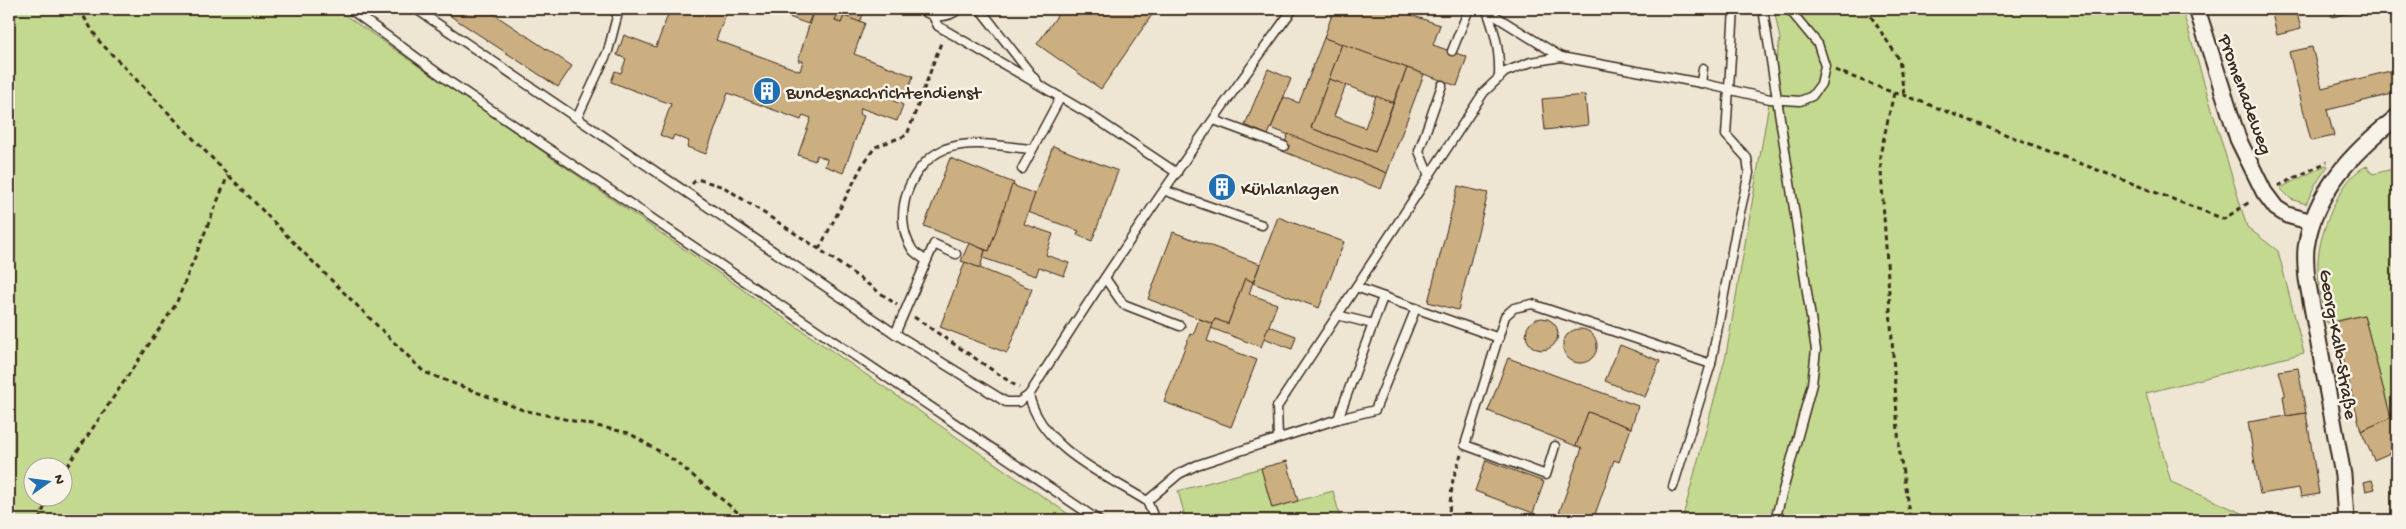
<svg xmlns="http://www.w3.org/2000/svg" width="2406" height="529" font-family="'Gochi Hand',sans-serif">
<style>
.green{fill:#c2d98f;stroke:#7e8256;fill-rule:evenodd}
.building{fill:#ccaf81;stroke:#3b2a1e}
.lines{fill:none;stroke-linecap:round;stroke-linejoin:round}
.service-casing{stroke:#3b2a1e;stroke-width:11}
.minor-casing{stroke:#3b2a1e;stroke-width:19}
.path{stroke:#3b2a1e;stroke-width:3;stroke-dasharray:5 4;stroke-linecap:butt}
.service{stroke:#f7f3e8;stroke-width:8}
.minor{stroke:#f7f3e8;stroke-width:15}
.labels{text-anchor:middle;stroke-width:5;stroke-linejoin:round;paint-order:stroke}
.poi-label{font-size:19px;fill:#3b2a1e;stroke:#f7f3e8;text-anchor:start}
.street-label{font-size:19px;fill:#3b2a1e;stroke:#f7f3e8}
</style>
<rect width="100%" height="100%" fill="#eee5d3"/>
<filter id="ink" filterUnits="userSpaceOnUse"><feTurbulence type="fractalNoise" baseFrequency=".02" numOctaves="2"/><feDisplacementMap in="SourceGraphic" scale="10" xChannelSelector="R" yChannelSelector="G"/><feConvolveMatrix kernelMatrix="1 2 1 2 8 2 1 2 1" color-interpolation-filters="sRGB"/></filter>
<g filter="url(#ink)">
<g class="green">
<path d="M 9,9 L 336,9 L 1077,520 L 9,520 ZM 62,466 L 62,496 L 32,496 L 32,466 Z"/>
<polygon points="1774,9 2182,9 2247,227 2278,251 2304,353 2146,393 2171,482 2258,520 1682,520 1726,355 1780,39"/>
<polygon points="2326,165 2328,166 2315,185 2306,204 2291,199 2280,188"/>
<path d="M 2367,166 L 2373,174 L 2397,168 L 2397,415 L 2391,418 L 2364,315 L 2327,323 C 2322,300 2315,274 2319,251 C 2323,226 2342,175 2367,166 Z"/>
<polygon points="1261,468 1272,508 1333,491 1341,520 1243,520 1241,518 1232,520 1186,520 1178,491"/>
</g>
<g class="building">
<polygon points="440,9 486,9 572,66 558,87"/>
<polygon points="670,9 728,9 716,40 800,71 803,61 798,61 814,9 826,9 838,13 835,21 841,23 844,16 865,23 854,54 913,76 907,93 898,90 894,101 903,105 897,121 861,108 859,114 864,116 843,173 825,166 827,159 817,155 815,161 798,155 811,118 803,115 801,120 728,93 706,154 687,147 689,141 674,135 672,140 660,135 671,104 611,82 615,71 621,73 626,59 617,55 624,35 656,47"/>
<polygon points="767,9 814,9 808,24"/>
<polygon points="826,9 865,9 860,22 844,16 841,23 835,21 838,13"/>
<polygon points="1062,9 1156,9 1101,89 1037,44"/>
<polygon points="1334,9 1394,9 1440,25 1433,45 1467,57 1457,86 1324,38"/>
<polygon points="2271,9 2296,9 2301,29 2277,35"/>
<polygon points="2330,9 2365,9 2332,17"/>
<polygon points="1324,38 1342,44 1311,128 1375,152 1407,68 1424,74 1387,173 1271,128 1284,97 1299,103"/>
<polygon points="1342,44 1407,68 1393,103 1329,79"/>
<polygon points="2312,47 2322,88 2390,71 2396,93 2327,110 2334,136 2311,141 2289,52"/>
<polygon points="1268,69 1291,79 1268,135 1245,125"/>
<polygon points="1329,79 1346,85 1334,116 1365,128 1376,96 1393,103 1375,152 1311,128"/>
<polygon points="1585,95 1588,125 1545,130 1542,99"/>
<polygon points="1288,134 1387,173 1381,189 1282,151"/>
<polygon points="1053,146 1118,171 1092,241 1077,235 1079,231 1028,212"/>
<polygon points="950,158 1014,183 989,251 924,226"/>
<polygon points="1221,178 1229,181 1224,195 1216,193"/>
<polygon points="1012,185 1035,194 1024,224 1053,234 1046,255 1069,263 1064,276 1039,267 1036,276 983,258 985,250 989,251"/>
<polygon points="1458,186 1488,193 1458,310 1428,302"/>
<polygon points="1278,217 1344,242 1319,308 1253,283"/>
<polygon points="1173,232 1260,264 1253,282 1245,278 1228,324 1215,319 1213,324 1148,299"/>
<polygon points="969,243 985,250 980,268 961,261"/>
<polygon points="965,262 1032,289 1007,353 940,327"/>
<polygon points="1245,278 1253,282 1249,294 1277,304 1261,347 1211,328 1215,319 1228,324"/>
<polygon points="2364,315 2391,418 2361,431 2334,322"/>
<circle cx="1542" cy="334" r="16"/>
<polygon points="1199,319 1213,324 1207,341 1257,360 1231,427 1164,402 1190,334 1193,335"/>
<polygon points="1269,326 1296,336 1292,349 1264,338"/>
<circle cx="1580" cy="346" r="17"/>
<polygon points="1620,345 1660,361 1645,397 1605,381"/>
<polygon points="1508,358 1638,406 1631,428 1588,412 1576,446 1488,411"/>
<polygon points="2298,368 2306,413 2286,416 2283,396 2285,396 2285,393 2279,371"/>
<polygon points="1588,412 1631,428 1619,462 1614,460 1593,520 1570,520 1558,516 1582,448 1576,446"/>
<polygon points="2306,413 2319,494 2301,497 2299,488 2260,494 2248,422"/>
<polygon points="2397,415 2397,450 2374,460 2361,431"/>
<polygon points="1486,460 1544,482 1533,513 1475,491"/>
<polygon points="1287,461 1298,501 1272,508 1261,468"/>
<polygon points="2372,480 2375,489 2366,491 2364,482"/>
</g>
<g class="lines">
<defs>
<g id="service">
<polyline points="350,9 450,82 1098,520"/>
<path d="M 416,9 L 891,331 L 1006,402 L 1019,402 L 1029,395 C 1112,263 1201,134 1293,9"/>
<path d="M 920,9 C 933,18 947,19 959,9"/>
<polyline points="980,9 1037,82"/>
<polyline points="1484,9 1561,57 1701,83 1770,99 1800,101 1812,96 1821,84 1825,66 1818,44 1789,9"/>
<polyline points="1763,9 1816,350 1812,384 1775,520"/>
<path d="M 1487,11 C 1496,34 1500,53 1499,78"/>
<polyline points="933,16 938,26 1089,114 1177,173"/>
<polyline points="1452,51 1469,9"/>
<polyline points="1701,83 1703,68"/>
<polyline points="577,118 608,51 619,9"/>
<polyline points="1214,120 1284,146"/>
<polyline points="1022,169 1060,98"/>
<polyline points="1429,176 1419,151 1442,85"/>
<polyline points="1166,191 1262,225"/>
<path d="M 926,261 C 922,257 915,254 912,249 C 891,216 909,164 945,149 C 972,139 1005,147 1032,149"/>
<polyline points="1105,278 1123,304 1180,326"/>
<polyline points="1356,287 1499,338"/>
<polyline points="1337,315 1373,324"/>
<polyline points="895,334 934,244 956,254"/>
<path d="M 1029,395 C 1041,448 1105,475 1147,501 L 1179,474 L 1197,465 L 1338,419 L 1375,410 L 1416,308"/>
<polyline points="1338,419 1383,297"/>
<polyline points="1278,438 1277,407 1484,92 1505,72 1531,62 1561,57"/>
<polyline points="1555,446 1546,475 1465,445 1505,316 1514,308 1532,304 1711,364 1736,230 1749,173 1747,158 1726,135 1734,9"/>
<polyline points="1673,487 1711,364"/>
<polyline points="1147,501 1155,520"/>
</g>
<g id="minor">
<polyline points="2197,9 2238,139 2264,192 2276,208 2287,215 2312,222"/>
<path d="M 2346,520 L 2343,475 L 2307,279 C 2306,269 2305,258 2306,248 C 2314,191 2354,151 2397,117"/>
</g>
</defs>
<use href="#service" class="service-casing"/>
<use href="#minor" class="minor-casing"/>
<g class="path">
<polyline points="79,9 99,41 293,242 424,372 523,410 629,433 675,461 747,520"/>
<polyline points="1866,9 1899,59 1904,95"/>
<polyline points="1835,70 1894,93 1904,95 2224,219 2251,201"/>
<polyline points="1894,93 1880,155 1899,447 1910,520"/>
<polyline points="692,184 697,179 724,187 819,249 897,305"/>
<polyline points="2278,186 2327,162"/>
<polyline points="819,249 862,166 875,147 907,135 942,40"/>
<polyline points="914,317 1019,388"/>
<polyline points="62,474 176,304 228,175"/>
<polyline points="39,520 49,496"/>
<polyline points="1448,520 1453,479 1461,455"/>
</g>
<use href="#service" class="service"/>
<use href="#minor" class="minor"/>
</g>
</g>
<defs>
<symbol id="building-disc" viewBox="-11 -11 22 22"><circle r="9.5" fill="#1f6fb2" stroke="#f7f3e8"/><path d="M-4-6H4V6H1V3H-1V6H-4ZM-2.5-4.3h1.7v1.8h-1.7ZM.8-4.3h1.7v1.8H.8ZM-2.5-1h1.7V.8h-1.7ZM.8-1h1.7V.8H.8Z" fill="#fff"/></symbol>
</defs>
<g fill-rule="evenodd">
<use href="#building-disc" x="751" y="75" width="32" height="32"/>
<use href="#building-disc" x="1206" y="171" width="32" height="32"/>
</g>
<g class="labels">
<g class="poi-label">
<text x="786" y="98">Bundesnachrichtendienst</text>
<text x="1241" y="194">Kühlanlagen</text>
</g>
<g class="street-label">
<text transform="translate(2247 94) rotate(70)" y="7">Promenadeweg</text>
<text transform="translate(2340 344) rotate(80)" y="7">Georg-Kalb-Straße</text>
</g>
</g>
<rect width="2406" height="529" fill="none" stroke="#f7f3e8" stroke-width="30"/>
<rect x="15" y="15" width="2376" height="499" fill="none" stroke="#3b2a1e" stroke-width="2" filter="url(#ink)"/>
<g transform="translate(48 482) rotate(76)"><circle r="24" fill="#f7f3e8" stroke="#aca397"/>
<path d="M0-4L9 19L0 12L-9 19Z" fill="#1f6fb2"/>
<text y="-8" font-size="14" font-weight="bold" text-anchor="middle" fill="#3b2a1e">N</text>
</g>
</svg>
